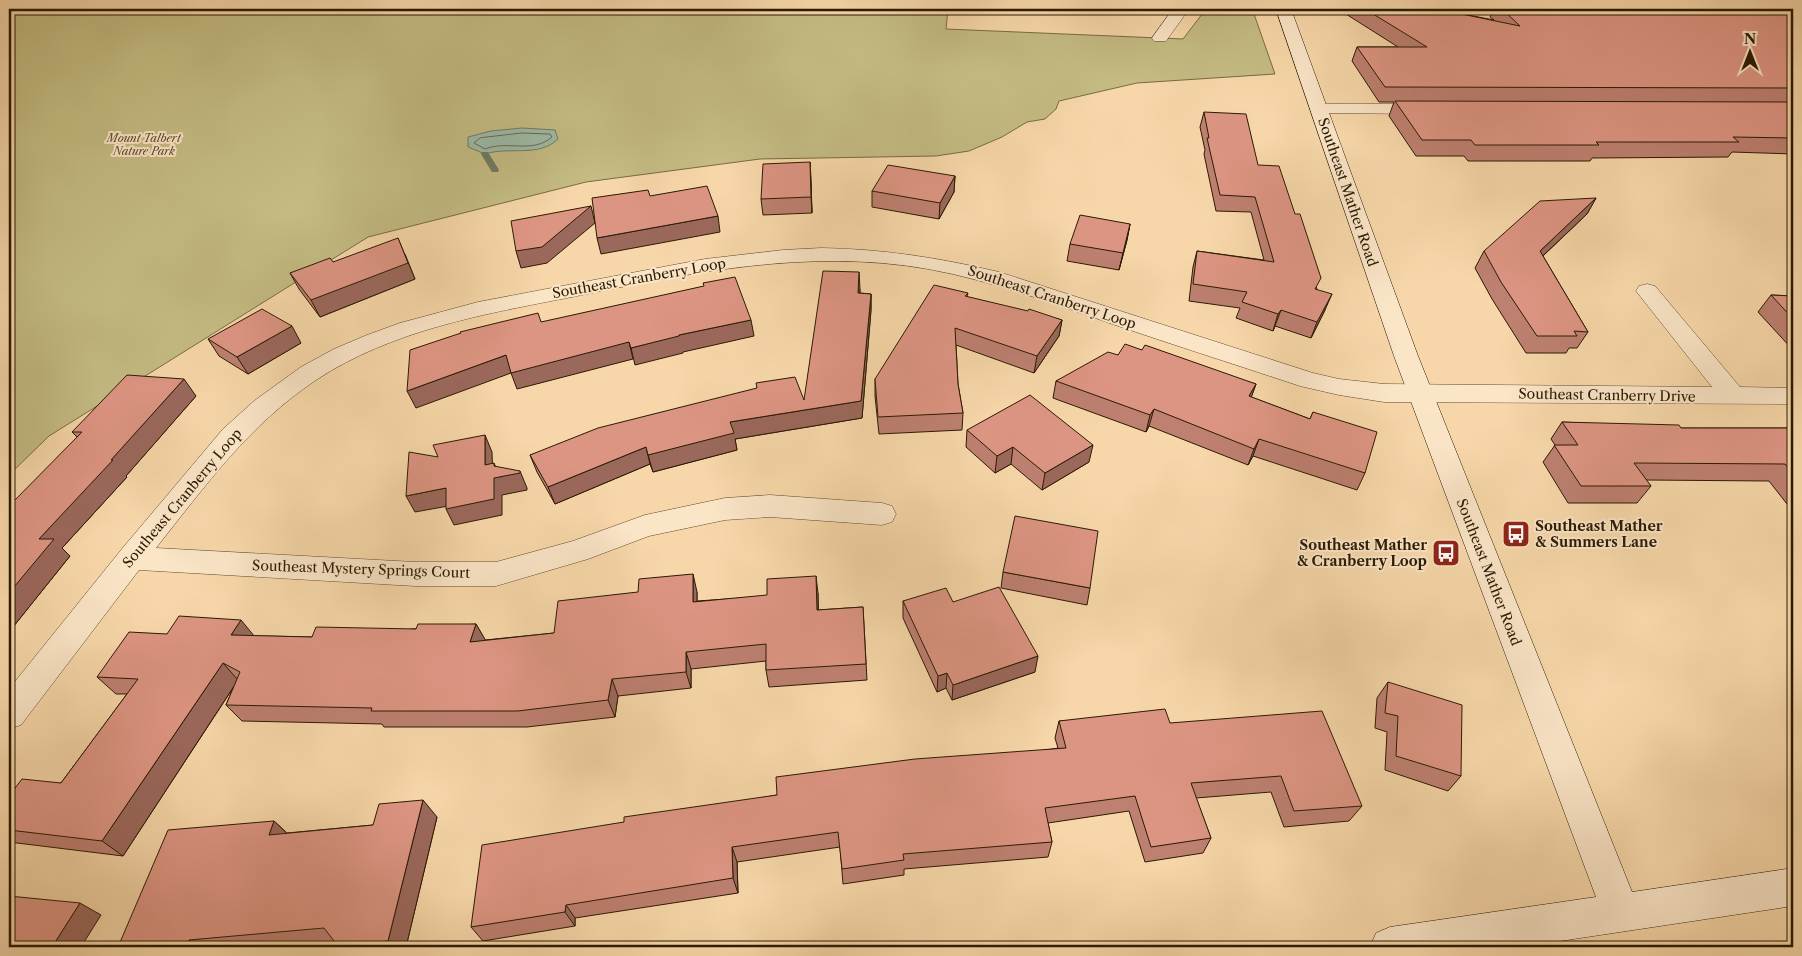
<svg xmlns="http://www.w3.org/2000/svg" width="1802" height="956" font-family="'Libre Caslon Text',serif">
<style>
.green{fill:#c4bc83;stroke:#776b42}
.water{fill:#9dbaa7;stroke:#6f7a65}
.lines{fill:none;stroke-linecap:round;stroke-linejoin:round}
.shore{stroke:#646a54;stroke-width:1}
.stream{fill:#6f7a65;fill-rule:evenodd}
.street-casing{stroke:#5d492c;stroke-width:1}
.secondary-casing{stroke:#2a1a02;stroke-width:1}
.street{fill:#fae5c7;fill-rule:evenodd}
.secondary{fill:#fae5c7;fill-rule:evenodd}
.wall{fill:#be8071;stroke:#2a1a02}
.shaded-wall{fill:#9b685c;stroke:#2a1a02}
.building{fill:#dd9583;stroke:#2a1a02}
.labels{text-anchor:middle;stroke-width:4;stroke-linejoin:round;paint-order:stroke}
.far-park-label{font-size:11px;font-style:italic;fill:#584b29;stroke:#fae5c7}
.street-label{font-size:14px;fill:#2a1a02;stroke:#fae5c7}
.poi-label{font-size:14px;font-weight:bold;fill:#2a1a02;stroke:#fae5c7;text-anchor:start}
</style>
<rect width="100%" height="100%" fill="#f7d7a9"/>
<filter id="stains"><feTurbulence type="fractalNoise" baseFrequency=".004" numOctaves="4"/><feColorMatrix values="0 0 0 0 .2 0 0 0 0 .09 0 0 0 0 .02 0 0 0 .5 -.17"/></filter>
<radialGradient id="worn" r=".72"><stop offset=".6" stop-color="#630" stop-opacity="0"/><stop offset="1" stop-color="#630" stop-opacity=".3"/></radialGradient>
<polygon class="green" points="9,9 948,9 946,29 1183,39 1206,9 1244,9 1254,14 1275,74 1137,83 1059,101 1056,109 1045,119 1027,122 1002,137 969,151 936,156 760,159 586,182 368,237 49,436 9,475"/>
<path class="water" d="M 522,128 L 555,130 L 558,139 C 538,158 510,146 485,154 L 468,147 L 468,137 L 491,131 Z"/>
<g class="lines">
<path class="shore" d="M 522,133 L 550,134 L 552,137 C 533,154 507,140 485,149 L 474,143 L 480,138 Z"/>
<polygon class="stream" points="482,152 488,152 499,170 498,172 492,172 481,154"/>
<defs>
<g id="street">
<polygon points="1173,9 1189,9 1166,41 1154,41 1152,38"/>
<polygon points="1319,104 1428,104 1434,105 1437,109 1434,113 1428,114 1313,113 1310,109 1313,105"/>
<path d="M 822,248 C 883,249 940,258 999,272 L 1313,373 L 1339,379 L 1384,384 L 1712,387 L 1636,291 L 1639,286 L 1647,284 L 1655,286 L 1740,387 L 1793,388 L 1793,404 L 1384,402 L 1339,395 L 1300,386 C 1240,366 1180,347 1121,327 C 1057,305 994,281 928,269 C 808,248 689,273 572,297 C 484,314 392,330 316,380 C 249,425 206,485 156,548 L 415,562 L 496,562 L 573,541 L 645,515 L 725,498 L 770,495 L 882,503 L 892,506 L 896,514 L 892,522 L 882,525 L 770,517 L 725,520 L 649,536 L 588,559 L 496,586 L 415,586 L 139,570 L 21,725 L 9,729 L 9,689 L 121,550 L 223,429 L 254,401 L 301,367 L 334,349 L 367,335 L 400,323 L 478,302 L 705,259 L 783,250 Z"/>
</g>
<polygon id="secondary" points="1276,9 1291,9 1418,356 1632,892 1793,868 1793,906 1520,947 1370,947 1376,933 1390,927 1596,897 1394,356"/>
</defs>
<use href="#street" class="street-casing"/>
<use href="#secondary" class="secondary-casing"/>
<use href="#street" class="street"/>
<use href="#secondary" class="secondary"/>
</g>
<g class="wall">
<polygon points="1338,9 1437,9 1494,20 1490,17 1494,9 1793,9 1793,154 1732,152 1728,157 1592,158 1590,161 1468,161 1464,156 1416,156 1389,116 1394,102 1379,102 1352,61 1357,47 1398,47"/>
<polygon points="1204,112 1258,165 1317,289 1325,310 1311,338 1275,326 1273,331 1236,318 1240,308 1189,301 1193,267 1197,251 1264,260 1251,212 1216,211 1204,154 1205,150 1200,127"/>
<polygon points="810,162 812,213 763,215 761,199"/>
<polygon points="955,176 954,192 939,219 872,207 872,191"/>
<polygon points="1596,198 1587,214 1543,256 1588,332 1577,348 1569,348 1566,353 1526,353 1492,299 1475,268 1484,251"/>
<polygon points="1130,224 1127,240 1119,270 1067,261 1070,244"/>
<polygon points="405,254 415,279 320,317 299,289 290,273 333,262"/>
<polygon points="860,289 860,293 871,294 871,310 862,418 735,439 737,450 653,472 650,464 555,504 537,472 530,455 757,389 804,400"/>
<polygon points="968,293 967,297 1062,320 1059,336 1034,373 956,345 958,384 963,413 962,430 879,434 875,396 875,379"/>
<polygon points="1771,295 1793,296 1793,350 1758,312"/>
<polygon points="208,339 301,343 248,374 219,356"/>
<polygon points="1142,350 1256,384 1251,397 1310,419 1313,412 1365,473 1357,490 1253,456 1248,465 1149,426 1146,432 1053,398 1056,381 1118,355"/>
<polygon points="196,396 126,476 127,477 62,548 70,556 9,632 77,437 72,432"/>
<polygon points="1562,422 1681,428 1793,428 1793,504 1787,504 1769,481 1646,480 1651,486 1637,503 1568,503 1543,462 1555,445 1551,439"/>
<polygon points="967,430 1089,462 1042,490 1011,464 995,473 966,447"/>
<polygon points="1003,572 1090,588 1087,605 1001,588"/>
<polygon points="697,592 697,601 818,593 818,610 863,607 867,680 769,687 766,670 766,661 691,669 691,688 618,696 615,717 527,727 384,727 382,724 242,721 226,705 233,688 123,856 9,842 9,796 61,783 127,694 116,694 97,677 167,634 312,637 476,624 485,640 554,633"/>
<polygon points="903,601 953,602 1035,672 952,700 946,688 937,692 903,618"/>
<polygon points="1388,682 1461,776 1448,791 1385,770 1387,732 1375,728 1377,698"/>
<polygon points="1059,721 1170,723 1362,806 1349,821 1284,827 1271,792 1196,798 1211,838 1203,853 1145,862 1129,811 1048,823 1052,842 1048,857 904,869 904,875 843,884 840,847 737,862 738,893 575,918 575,926 483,941 471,927 624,822 777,795 1058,748 1055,738"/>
<polygon points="437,817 406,947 339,947 336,943 294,947 118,947 274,821 287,833 373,825"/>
</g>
<g class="shaded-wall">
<polygon points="810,162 811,178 812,213 811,197"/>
<polygon points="955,176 954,192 939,219 940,203"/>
<polygon points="1596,198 1587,214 1531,267 1540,251"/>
<polygon points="591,206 595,223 547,263 521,268 516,251"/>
<polygon points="718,216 720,232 601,254 597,238"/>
<polygon points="1130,224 1127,240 1119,270 1123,253"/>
<polygon points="398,238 415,279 320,317 311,300"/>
<polygon points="859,272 860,289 859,310 858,293"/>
<polygon points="871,294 871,310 862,418 735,439 737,450 653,472 648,455 730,422 861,401"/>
<polygon points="1332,294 1325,310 1311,338 1317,322"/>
<polygon points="1281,310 1275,326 1273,331 1278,314"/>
<polygon points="751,320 754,336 683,352 683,353 635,365 631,348 679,335"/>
<polygon points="1062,320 1059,336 1034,373 1037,356"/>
<polygon points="292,326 301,343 248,374 237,357"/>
<polygon points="629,342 633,359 517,389 511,373 416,408 407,391 506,355"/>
<polygon points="184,379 196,396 126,476 127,477 62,548 70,556 9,632 9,593 39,539"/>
<polygon points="1256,384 1250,401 1249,396"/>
<polygon points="1154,409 1149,426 1146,432 1150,415"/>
<polygon points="485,435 492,452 493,482 485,465"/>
<polygon points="1259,439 1253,456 1248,465 1254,449"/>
<polygon points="1093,445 1089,462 1042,490 1045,473"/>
<polygon points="646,447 650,464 555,504 548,487"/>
<polygon points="1013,447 1011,464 995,473 997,456"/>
<polygon points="494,463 500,477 520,471 527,488 527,490 502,495 502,515 454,525 446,509 494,478"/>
<polygon points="446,488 454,505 415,512 406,496"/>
<polygon points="693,574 697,592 697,619 693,602"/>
<polygon points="816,576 818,593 819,627 817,610"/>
<polygon points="241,620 255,637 231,635"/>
<polygon points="476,624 486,641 470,642"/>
<polygon points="686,652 691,669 691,688 686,672"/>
<polygon points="1038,656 1035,672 952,700 953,685"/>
<polygon points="223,663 238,680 123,856 102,841"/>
<polygon points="947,673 946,688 937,692 938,676"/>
<polygon points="612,679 618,696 615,717 608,700"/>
<polygon points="423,800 437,817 406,947 394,947 388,941"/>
<polygon points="274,821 292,838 269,835"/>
<polygon points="732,847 737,862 738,893 733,878"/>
<polygon points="80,903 101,915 81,947 52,947"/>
<polygon points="566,905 575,918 575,926 565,912"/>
<polygon points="189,940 200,947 187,947"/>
</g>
<g class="building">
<polygon points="1365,9 1437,9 1520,26 1502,9 1793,9 1793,88 1385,87 1357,47 1427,47"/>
<polygon points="1395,101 1793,102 1793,138 1733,137 1739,142 1596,142 1599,145 1475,145 1471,140 1422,140"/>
<polygon points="1204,112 1246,114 1258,165 1279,166 1295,214 1300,214 1321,278 1315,289 1332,294 1317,322 1281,310 1278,314 1242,302 1247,292 1193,284 1197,251 1274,262 1255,197 1220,195 1207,138 1209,138"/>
<polygon points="810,162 811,197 761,199 763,164"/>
<polygon points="888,165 955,176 940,203 872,191"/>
<polygon points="707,186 718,216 597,238 592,198 648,190 650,196"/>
<polygon points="1596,198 1540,251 1588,332 1574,331 1577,336 1537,336 1501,282 1484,251 1540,201"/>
<polygon points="591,206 542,247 516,251 511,221"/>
<polygon points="1080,215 1130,224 1123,253 1070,244"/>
<polygon points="398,238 408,263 311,300 290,273 330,258 333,262"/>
<polygon points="823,271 859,272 858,293 871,294 861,401 730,422 734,433 648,455 646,447 548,487 530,455 598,428 757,388 756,383 795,377 804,400"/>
<polygon points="735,277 751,320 679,335 679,336 631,348 629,342 511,373 506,355 407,391 410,350 461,333 460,332 538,313 541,322 704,286 703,283"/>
<polygon points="934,285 968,293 965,296 1028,311 1029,309 1062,320 1037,356 955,328 958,384 963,413 878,417 875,379"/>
<polygon points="1771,295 1793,296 1793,319"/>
<polygon points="262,309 292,326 237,357 208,339"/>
<polygon points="1125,344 1142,350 1145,345 1256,384 1249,396 1310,419 1313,412 1377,432 1365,473 1259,439 1254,449 1154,409 1150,415 1056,381 1108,352 1118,355"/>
<polygon points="127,375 184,379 111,460 113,460 39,539 54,539 9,593 9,506 82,432 72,432"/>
<polygon points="1030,395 1093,445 1045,473 1013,447 997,456 967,430"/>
<polygon points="1562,422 1679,425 1681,428 1793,428 1793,474 1785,464 1634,463 1651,486 1581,486 1554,445 1578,445"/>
<polygon points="485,435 485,465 494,463 494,466 520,471 520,473 494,478 494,499 446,509 446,488 406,496 409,452 438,457 433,445"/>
<polygon points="1015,516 1098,531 1090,588 1003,572"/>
<polygon points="693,574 693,602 767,595 767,579 816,576 817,610 863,607 866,664 766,670 766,644 686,652 686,672 612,679 608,700 518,711 371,711 372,708 226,705 240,672 223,663 102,841 9,830 9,796 22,779 61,783 138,679 97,677 129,632 167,634 179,616 241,620 231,635 312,637 316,627 416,629 418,624 476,624 470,642 554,633 558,601 638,592 639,579"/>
<polygon points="999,587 1038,656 953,685 947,673 938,676 903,601 946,588 953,602"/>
<polygon points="1388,682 1462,705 1461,776 1396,756 1398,716 1385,713"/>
<polygon points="1165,709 1170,723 1322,711 1362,806 1294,811 1281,776 1191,783 1211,838 1151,847 1135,796 1045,808 1052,842 903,854 904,860 842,869 838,832 732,847 733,878 566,905 565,912 471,927 482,845 624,822 624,817 777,795 776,777 915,759 1066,748 1059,721"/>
<polygon points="423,800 388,941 338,946 324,928 189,940 187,947 118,947 168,830 274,821 269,835 373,825 379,804"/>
<polygon points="9,896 80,903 52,947 9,947"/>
</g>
<defs>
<symbol id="bus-square" viewBox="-11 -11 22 22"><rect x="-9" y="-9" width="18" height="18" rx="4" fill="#8f2418" stroke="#fae5c7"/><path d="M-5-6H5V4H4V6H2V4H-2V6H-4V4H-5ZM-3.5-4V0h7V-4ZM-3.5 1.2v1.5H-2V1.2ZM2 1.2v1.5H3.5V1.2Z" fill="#fff"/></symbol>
</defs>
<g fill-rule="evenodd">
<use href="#bus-square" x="1500" y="518" width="32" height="32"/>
<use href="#bus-square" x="1430" y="537" width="32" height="32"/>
</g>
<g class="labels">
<g class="far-park-label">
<text x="144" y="142">Mount Talbert<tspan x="144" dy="13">Nature Park</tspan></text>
</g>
<g class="street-label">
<text transform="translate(1348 192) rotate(71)" y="5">Southeast Mather Road</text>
<text transform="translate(639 278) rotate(-10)" y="5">Southeast Cranberry Loop</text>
<text transform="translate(1052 297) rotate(18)" y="5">Southeast Cranberry Loop</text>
<text transform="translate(1607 395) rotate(1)" y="5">Southeast Cranberry Drive</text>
<text transform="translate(182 498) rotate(-50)" y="5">Southeast Cranberry Loop</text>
<text transform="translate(361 569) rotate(2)" y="5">Southeast Mystery Springs Court</text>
<text transform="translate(1489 572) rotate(69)" y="5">Southeast Mather Road</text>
</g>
<g class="poi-label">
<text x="1535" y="531">Southeast Mather<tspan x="1535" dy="16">&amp; Summers Lane</tspan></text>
<text x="1427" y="550" text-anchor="end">Southeast Mather<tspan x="1427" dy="16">&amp; Cranberry Loop</tspan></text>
</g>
</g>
<rect width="1802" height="956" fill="none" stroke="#f7d7a9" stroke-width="30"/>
<rect x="10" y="10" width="1782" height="936" fill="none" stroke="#2a1a02" stroke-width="2.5"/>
<rect x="15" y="15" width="1772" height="926" fill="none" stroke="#2a1a02"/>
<g transform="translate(1750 52)" stroke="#fae5c7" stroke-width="4" paint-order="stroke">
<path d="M0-4L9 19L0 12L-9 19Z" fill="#2a1a02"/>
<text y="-8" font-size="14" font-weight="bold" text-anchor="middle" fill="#2a1a02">N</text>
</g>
<rect width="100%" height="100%" filter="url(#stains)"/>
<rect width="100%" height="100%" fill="url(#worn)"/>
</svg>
